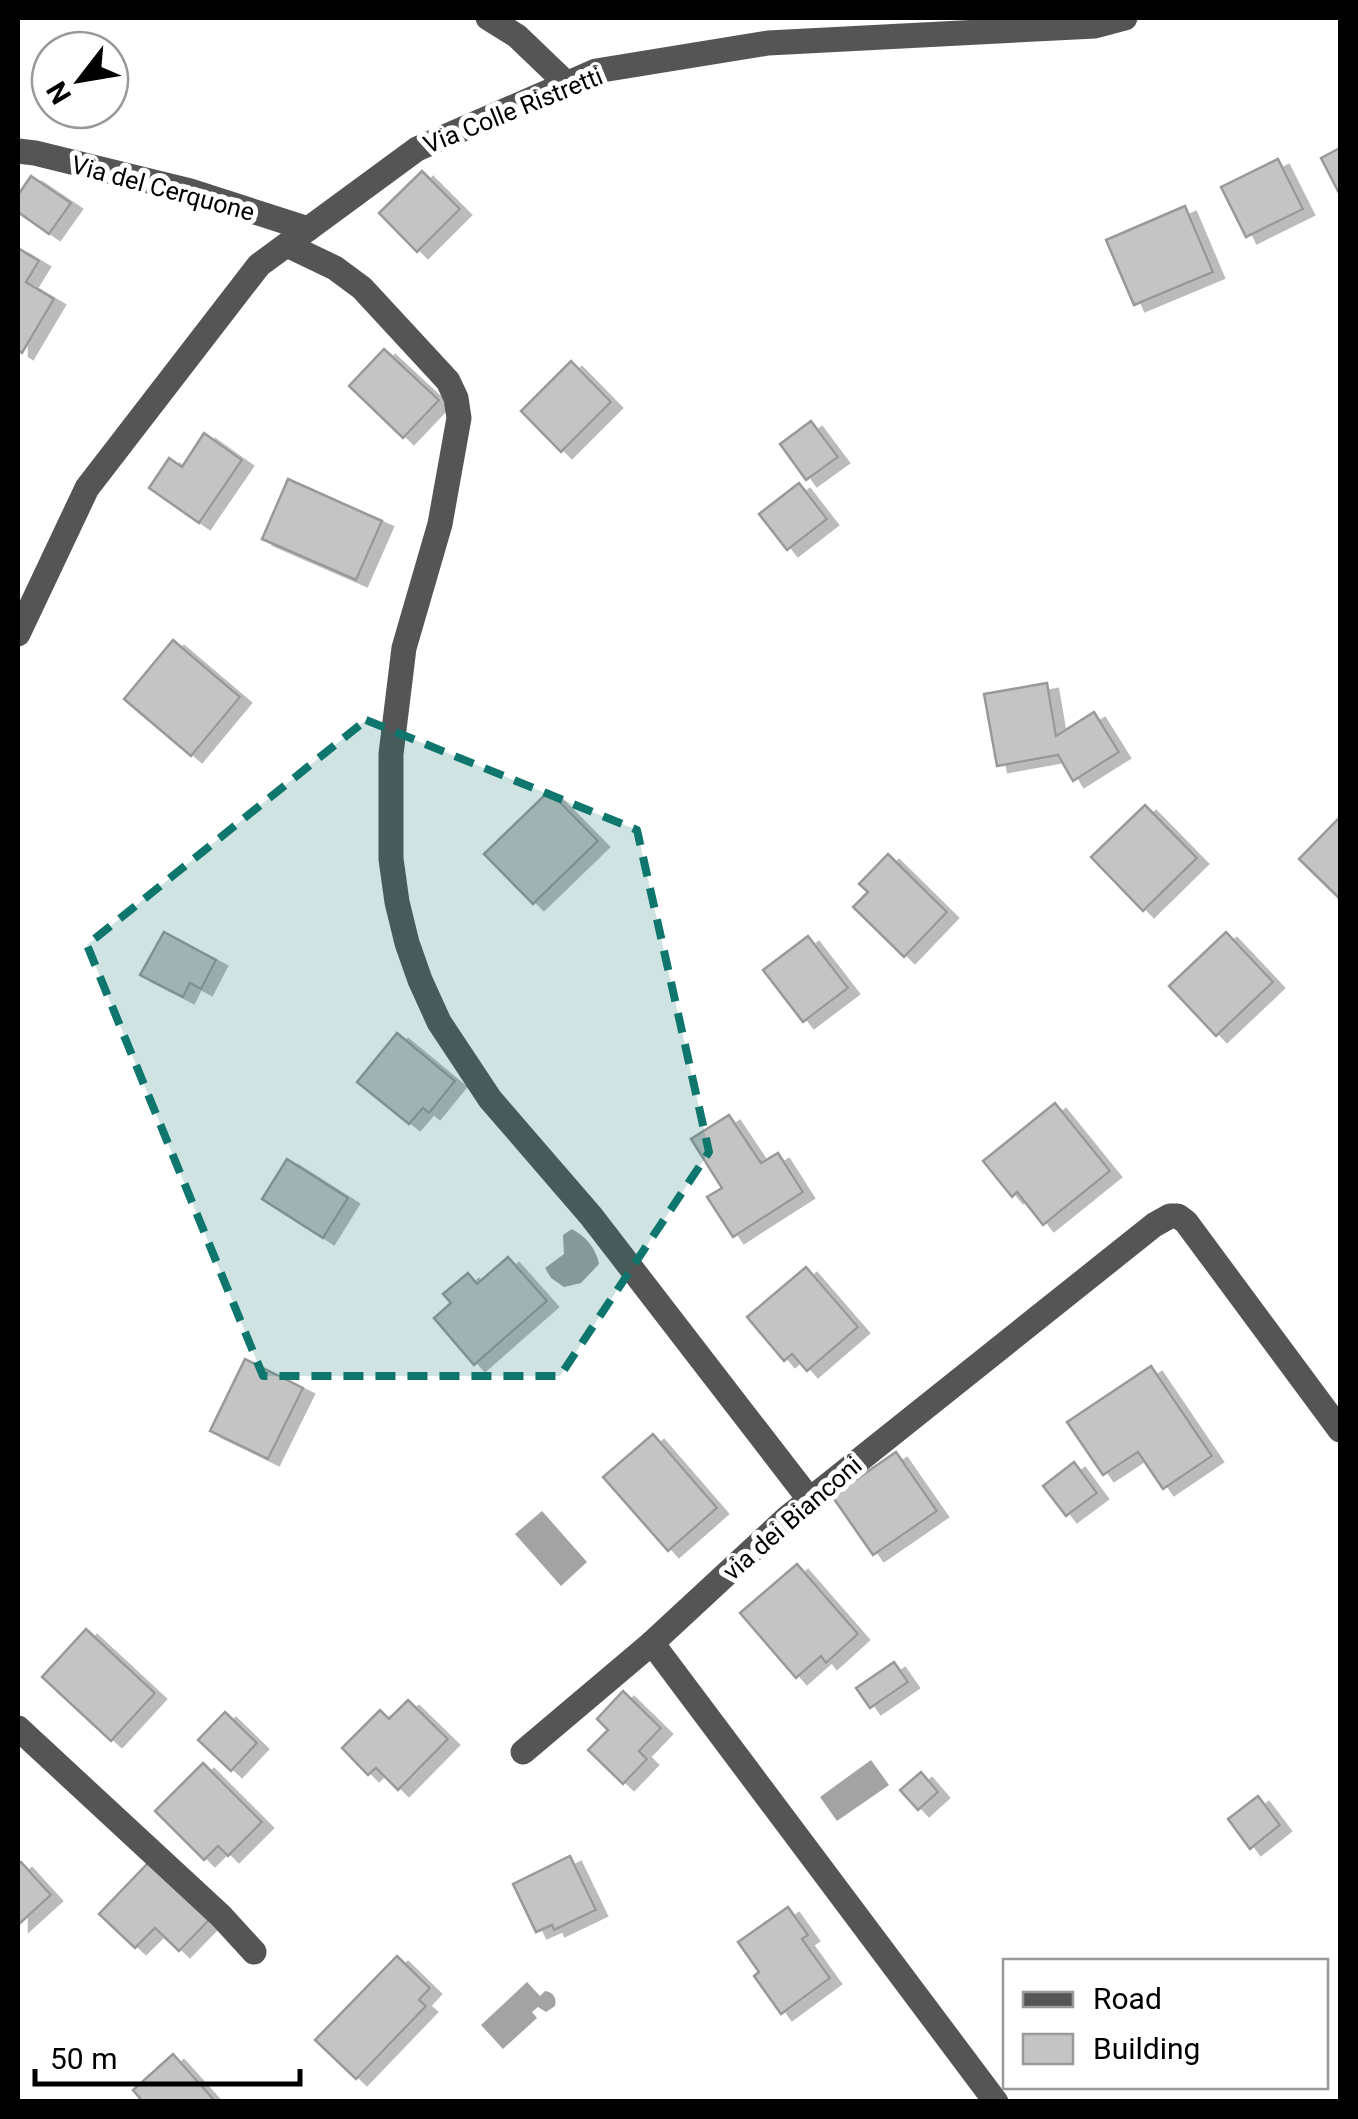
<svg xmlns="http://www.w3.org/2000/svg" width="1358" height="2119" font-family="Roboto,sans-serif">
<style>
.water{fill:#a3a3a3}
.building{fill:#c4c4c4;stroke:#999;stroke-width:2.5;filter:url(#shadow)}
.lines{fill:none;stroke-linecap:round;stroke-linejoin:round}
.minor{stroke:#555;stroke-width:25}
.marked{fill:#0f766e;fill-opacity:0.2;stroke:#0f766e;stroke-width:8;stroke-dasharray:20 12;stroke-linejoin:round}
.labels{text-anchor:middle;stroke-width:10;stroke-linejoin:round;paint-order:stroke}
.street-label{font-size:25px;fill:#000;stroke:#fff}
</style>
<defs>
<filter id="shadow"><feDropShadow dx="11" dy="6" stdDeviation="0" flood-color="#0004"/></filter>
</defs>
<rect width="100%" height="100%" fill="#fff"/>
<g class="water">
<path d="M 572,1229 C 586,1237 596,1248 599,1264 L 581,1283 L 564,1287 L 551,1278 L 545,1268 L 564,1254 L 563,1235 Z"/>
<polygon points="542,1511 587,1562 561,1586 515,1534"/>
<polygon points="871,1760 889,1785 837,1821 820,1797"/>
<path d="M 527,1982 L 540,1996 L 545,1991 C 553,1992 557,1998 555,2006 L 546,2012 L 538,2007 L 532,2012 L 537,2018 L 503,2049 L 481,2025 Z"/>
</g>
<g class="building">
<polygon points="1340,148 1340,195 1321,158"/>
<polygon points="1278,159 1303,209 1246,237 1221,187"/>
<polygon points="422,171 460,209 417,252 379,213"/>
<polygon points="31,176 71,203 49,234 18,212 18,195"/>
<polygon points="1185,206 1213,272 1134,305 1106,240"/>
<polygon points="18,248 39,261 26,282 54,299 22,353 18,350"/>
<polygon points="384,349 439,400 403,438 349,386"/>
<polygon points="571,361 611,402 561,452 521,411"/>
<polygon points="811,421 838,457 806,480 780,444"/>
<polygon points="204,433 242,460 199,523 149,488 169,458 182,467"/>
<polygon points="288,479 382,521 356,580 262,539"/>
<polygon points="799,483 827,519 787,550 759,514"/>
<polygon points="173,640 240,697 191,756 124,699"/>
<polygon points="1047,683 1056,736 1094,712 1119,752 1073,781 1058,755 997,766 984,694"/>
<polygon points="549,791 598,841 533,904 484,854"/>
<polygon points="1145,805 1197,858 1143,911 1091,857"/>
<polygon points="1340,817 1340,899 1299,859"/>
<polygon points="888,854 947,912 904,957 853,907 868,892 859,884"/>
<polygon points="164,932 216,960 201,989 190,983 183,997 140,975"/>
<polygon points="1226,932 1273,982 1216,1036 1169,986"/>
<polygon points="808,936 848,988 803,1022 763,970"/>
<polygon points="397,1033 455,1081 429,1113 423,1108 409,1124 357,1082"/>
<polygon points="1055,1103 1110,1171 1043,1225 1017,1192 1012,1197 983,1161"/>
<polygon points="729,1115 761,1163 778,1153 803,1192 733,1237 707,1197 722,1188 691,1139"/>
<polygon points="287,1159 348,1198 323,1238 262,1199"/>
<polygon points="508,1257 547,1301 474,1365 434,1318 451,1303 443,1294 468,1273 477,1284"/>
<polygon points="806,1267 858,1327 807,1371 792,1354 784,1361 747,1317"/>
<polygon points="245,1359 303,1388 268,1459 210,1431"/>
<polygon points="1151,1366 1212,1456 1163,1489 1138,1452 1103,1475 1067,1422"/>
<polygon points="653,1434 717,1508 668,1551 603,1477"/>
<polygon points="896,1452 937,1511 873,1555 832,1496"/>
<polygon points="1074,1462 1097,1493 1066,1516 1043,1486"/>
<polygon points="797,1564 858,1634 826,1663 821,1656 796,1678 740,1613"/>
<polygon points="86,1629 155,1693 111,1741 42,1677"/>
<polygon points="894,1662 908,1682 870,1708 856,1688"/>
<polygon points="623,1691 661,1728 639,1751 647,1759 623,1784 588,1750 608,1730 597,1719"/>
<polygon points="408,1700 448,1739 398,1790 376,1768 368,1775 342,1748 380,1710 389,1719"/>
<polygon points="225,1712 257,1743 231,1771 198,1740"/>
<polygon points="203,1763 262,1822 228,1856 218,1846 204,1860 155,1811"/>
<polygon points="921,1772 938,1792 918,1810 900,1790"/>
<polygon points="1258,1796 1280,1825 1250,1849 1228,1819"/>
<polygon points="570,1856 596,1910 554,1930 552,1925 536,1932 513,1884"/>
<polygon points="21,1862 51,1895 18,1925 18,1865"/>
<polygon points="149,1862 209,1920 179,1951 155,1928 135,1948 99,1914"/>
<polygon points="788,1907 808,1935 802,1939 830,1978 781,2014 754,1976 759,1972 738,1942"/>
<polygon points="397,1956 430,1988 419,2000 426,2006 356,2079 315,2040"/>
<polygon points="173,2054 215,2101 215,2102 143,2102 133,2090"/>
</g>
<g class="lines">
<g class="minor">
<polyline points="488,18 517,36 567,84"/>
<polyline points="18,151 35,153 190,191 308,229"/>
<polyline points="287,245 335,268 362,288 448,381 456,398 459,418 440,524 404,648 391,754 391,859 397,902 407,943 420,980 439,1022 490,1099 591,1216 810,1500"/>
<polyline points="18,634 87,488 259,265 417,149 596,71 768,43 1095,26 1125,18"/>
<polyline points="18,1728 221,1916 254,1952"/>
<polyline points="523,1752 652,1643"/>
<polyline points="996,2102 652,1643 788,1517 1154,1225 1170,1216 1178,1216 1186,1222 1340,1430"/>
</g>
</g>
<path class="marked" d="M 366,720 L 637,830 L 709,1152 L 560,1376 L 263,1376 L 87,945 Z"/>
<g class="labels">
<g class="street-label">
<text transform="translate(513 110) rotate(-22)" y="9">Via Colle Ristretti</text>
<text transform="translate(163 188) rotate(15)" y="9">Via del Cerquone</text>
<text transform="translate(792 1518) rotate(-41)" y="9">via dei Bianconi</text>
</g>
</g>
<rect width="1358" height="2119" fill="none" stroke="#000000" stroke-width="40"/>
<rect x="1003" y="1959" width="325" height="130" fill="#ffffff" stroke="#999999" stroke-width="2.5"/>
<rect x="1023" y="1992" width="50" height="15" fill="#555555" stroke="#999999" stroke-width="2.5"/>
<text x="1093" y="2009" font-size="30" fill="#000000">Road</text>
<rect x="1023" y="2034" width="50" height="30" fill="#c4c4c4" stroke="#999999" stroke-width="2.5"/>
<text x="1093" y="2059" font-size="30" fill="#000000">Building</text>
<g transform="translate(80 80) rotate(239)"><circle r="48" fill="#ffffff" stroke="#999999" stroke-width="2.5"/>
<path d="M0-8L18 38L0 25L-18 38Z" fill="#000000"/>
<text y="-15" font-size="28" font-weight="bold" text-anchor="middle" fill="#000000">N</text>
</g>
<path d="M35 2069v15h265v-15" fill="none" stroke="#000000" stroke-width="5"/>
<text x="50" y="2069" font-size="30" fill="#000000" stroke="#ffffff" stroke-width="8" paint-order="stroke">50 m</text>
</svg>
